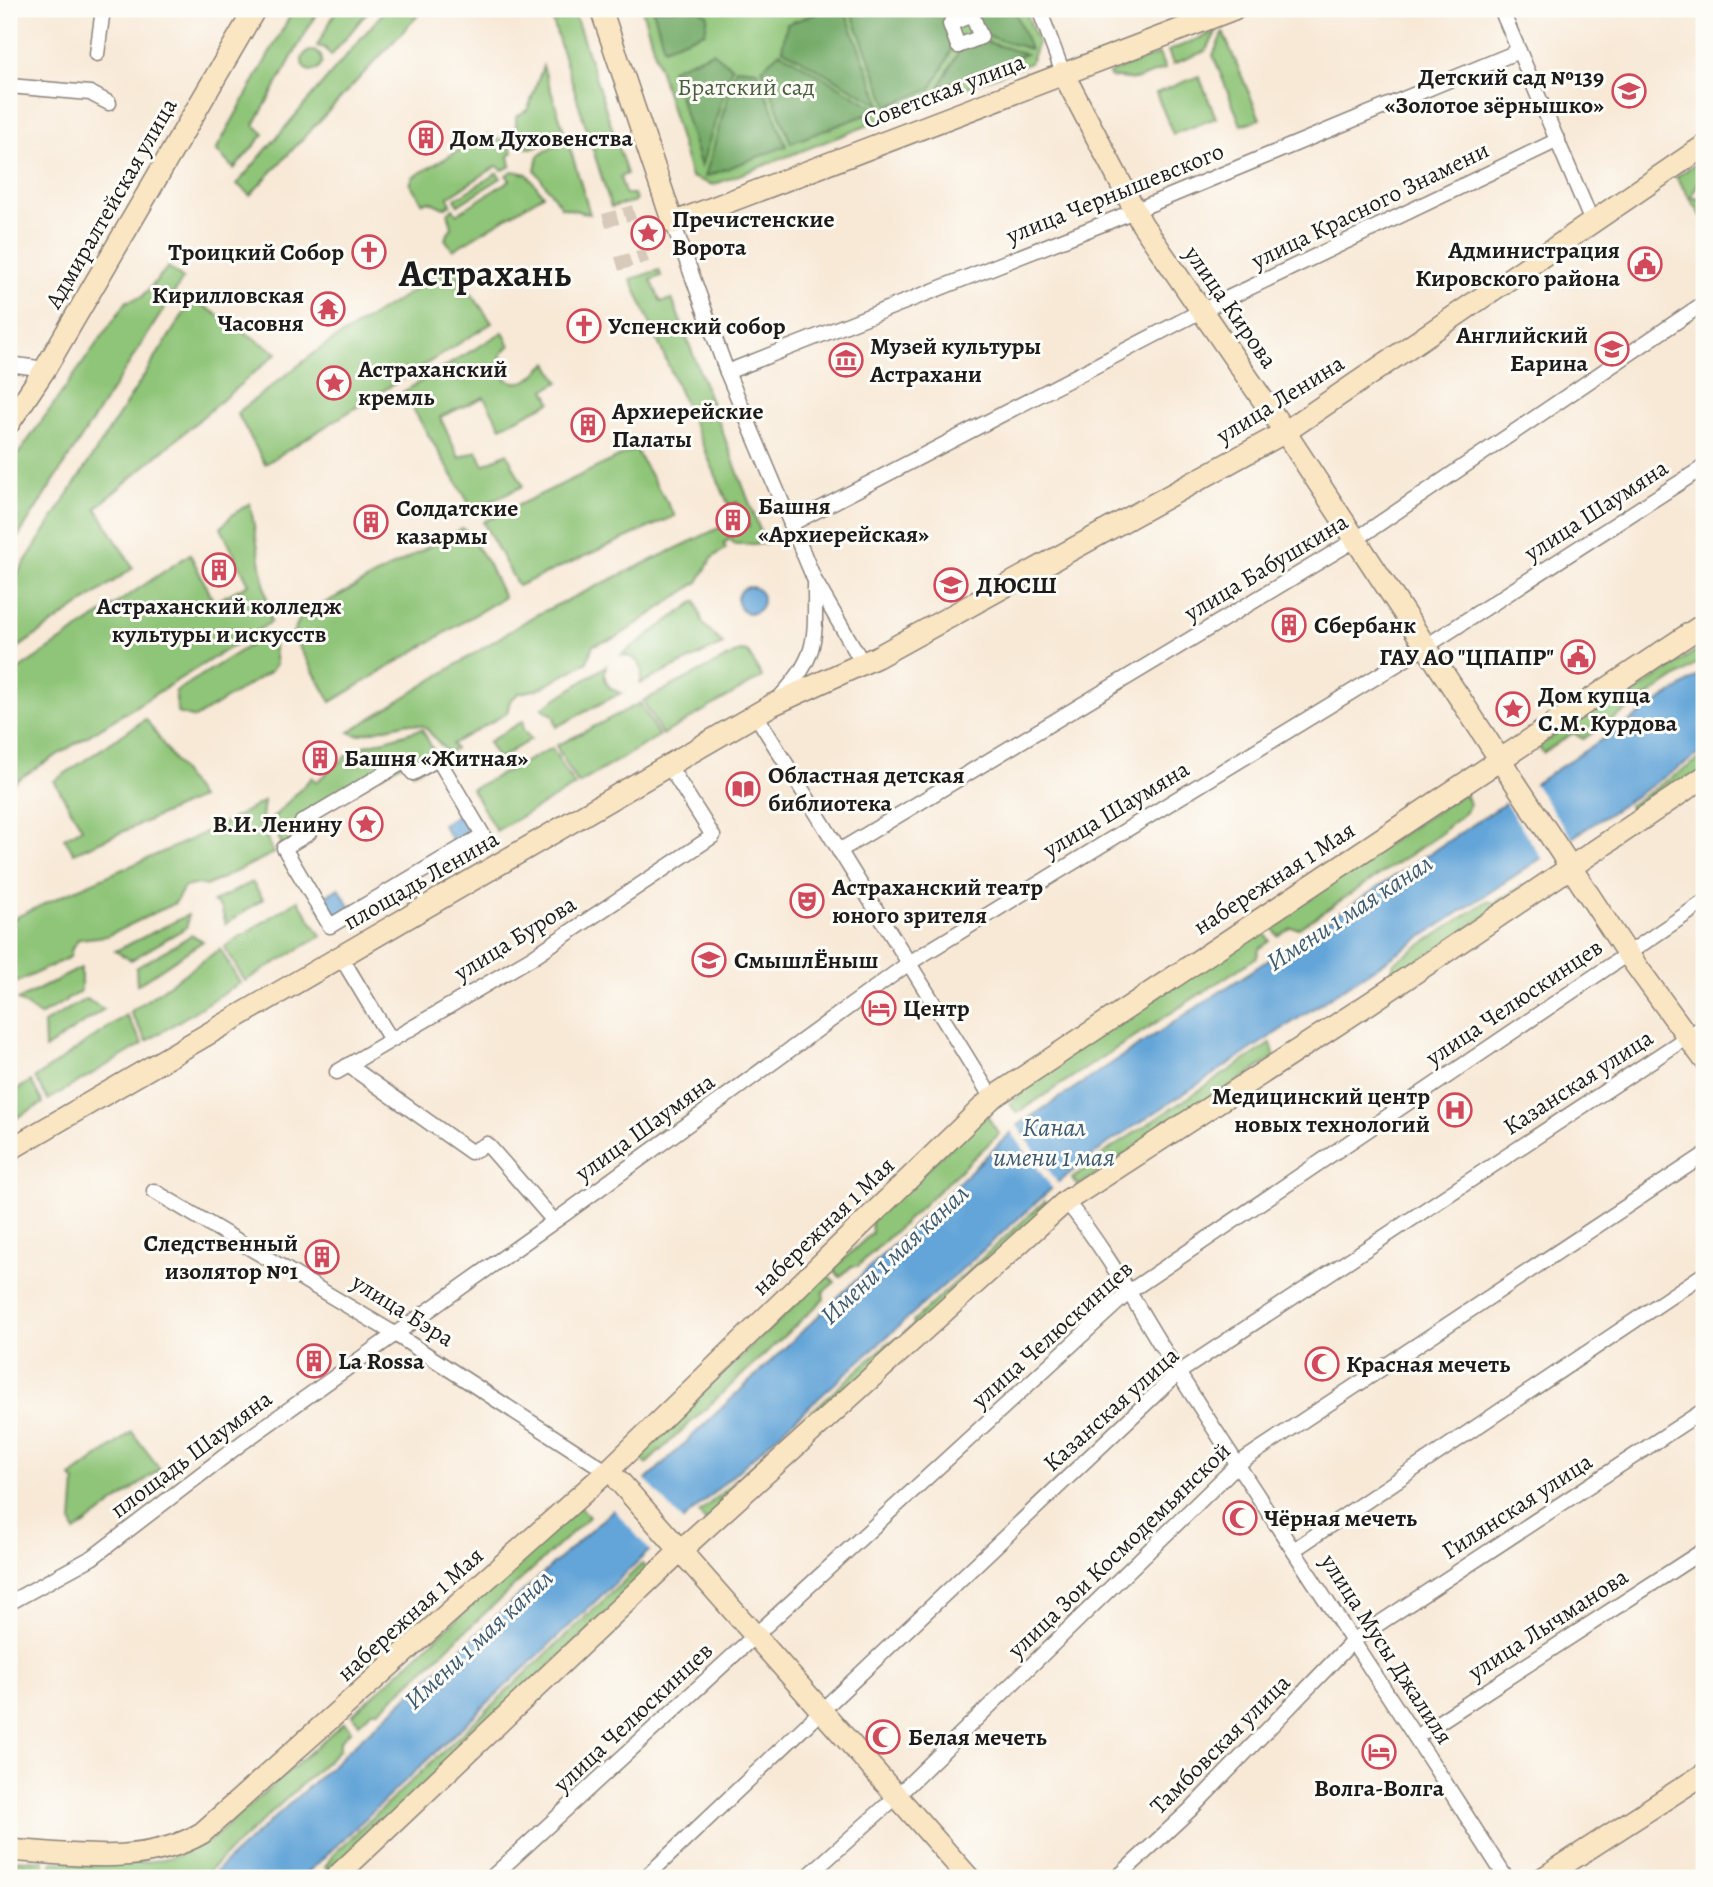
<svg xmlns="http://www.w3.org/2000/svg" width="1713" height="1887" font-family="Alegreya,serif">
<style>
.green{fill:#8fc578;stroke:#56704a;stroke-width:2}
.forest{fill:#73aa68;stroke:#486342;stroke-width:2}
.water{fill:#64a5d8;stroke:#40607a;stroke-width:2}
.pier{fill:#f8e9d7}
.lines{fill:none;stroke-linecap:round;stroke-linejoin:round}
.street-tunnel{stroke:#d7cabb;stroke-width:14;stroke-dasharray:14 7;stroke-linecap:butt}
.street-casing{stroke:#8a827a;stroke-width:17}
.secondary-casing{stroke:#8a827a;stroke-width:24}
.street{stroke:#fff;stroke-width:14}
.secondary{stroke:#fbe6c3;stroke-width:21}
.labels{text-anchor:middle;stroke-width:6;stroke-linejoin:round;paint-order:stroke}
.poi-label{font-size:24px;font-weight:bold;fill:#1c1c1c;stroke:#fdfcf7;text-anchor:start}
.park-label{font-size:24px;fill:#4a6041;stroke:#fdfcf7}
.street-label{font-size:24px;fill:#1c1c1c;stroke:#fdfcf7}
.water-label{font-size:26px;font-style:italic;fill:#3c5a71;stroke:#fdfcf7}
.town-label{font-size:38px;font-weight:bold;fill:#1c1c1c;stroke:#fdfcf7}
</style>
<rect width="100%" height="100%" fill="#fdfcf7"/>
<filter id="ink" filterUnits="userSpaceOnUse"><feTurbulence type="fractalNoise" baseFrequency=".0143" numOctaves="2"/><feDisplacementMap in="SourceGraphic" scale="14" xChannelSelector="R" yChannelSelector="G"/><feConvolveMatrix kernelMatrix="1 2 1 2 8 2 1 2 1" color-interpolation-filters="sRGB"/></filter>
<filter id="wash" filterUnits="userSpaceOnUse"><feTurbulence type="fractalNoise" baseFrequency=".00686" numOctaves="4" result="noise"/><feDisplacementMap in="SourceGraphic" scale="28" xChannelSelector="R" yChannelSelector="G"/><feGaussianBlur stdDeviation="1.57" result="paint"/><feColorMatrix in="noise" values="0 0 0 0 0 0 0 0 0 0 0 0 0 0 0 0 0 1.4 0 .05"/><feComposite in="paint" operator="in"/></filter>
<g filter="url(#wash)">
<rect width="100%" height="100%" fill="#f8e9d7"/>
<g class="green">
<polygon points="294,9 319,9 254,125 264,134 234,169 216,150"/>
<polygon points="337,9 370,9 331,56 325,48 317,46"/>
<polygon points="386,9 424,9 250,195 237,184"/>
<polygon points="549,9 573,9 627,174 620,177 625,194 634,194 636,201 611,207"/>
<polygon points="642,9 1025,9 1038,43 1030,63 713,185 691,177"/>
<polygon points="1217,31 1206,51 1173,64 1168,51"/>
<polygon points="1223,32 1260,119 1241,125 1213,55"/>
<circle cx="312" cy="61" r="10"/>
<polygon points="1159,54 1165,69 1135,80 1110,77 1109,73"/>
<polygon points="543,66 564,131 535,148 520,147 512,136 516,131 516,117 528,109"/>
<polygon points="1199,76 1216,118 1173,134 1156,93"/>
<polygon points="488,134 499,140 505,139 513,152 509,156 511,166 503,170 497,166 448,197 451,204 444,208 429,201 423,203 410,184 413,177"/>
<polygon points="567,138 590,214 561,207 535,170 538,156"/>
<polygon points="1704,158 1704,172 1691,197 1704,200 1704,220 1676,177"/>
<polygon points="513,171 527,174 543,195 453,250 445,239 452,227 448,213 453,208 457,214 510,180 506,175"/>
<polygon points="497,173 501,178 458,205 455,199"/>
<polygon points="452,266 492,323 265,464 237,413 321,348"/>
<polygon points="168,267 183,279 9,551 9,467 127,301 142,297"/>
<polygon points="659,270 661,276 651,280 661,302 672,299 765,544 734,544 731,539 723,543 726,548 712,558 698,582 616,638 593,645 587,662 539,689 519,693 510,701 507,713 452,744 455,749 448,753 424,726 408,723 357,735 349,732 534,616 723,526 728,536 749,526 737,502 729,506 631,279"/>
<polygon points="193,299 277,353 96,508 133,568 9,654 9,587"/>
<path d="M 503,332 L 510,346 C 495,355 495,381 516,382 C 532,384 537,369 548,363 L 559,382 L 545,390 L 551,402 L 501,427 L 484,397 L 440,417 L 459,458 L 477,451 L 484,465 L 507,453 L 523,486 L 473,510 L 403,392 Z"/>
<polygon points="635,449 675,516 518,586 483,522"/>
<polygon points="250,503 271,622 9,785 9,676 190,554 214,602 249,584 221,528 231,516"/>
<polygon points="463,528 488,563 504,597 331,702 292,635 301,616"/>
<path d="M 696,601 L 703,624 L 723,644 L 640,684 C 646,668 638,656 621,655 Z"/>
<polygon points="269,633 272,635 276,664 271,671 195,718 178,713 175,692"/>
<polygon points="1704,645 1704,659 1583,739 1573,733 1543,753 1538,746 1602,704 1614,706"/>
<polygon points="740,651 748,652 762,677 662,735 643,701"/>
<path d="M 606,666 C 602,680 607,689 621,693 L 556,727 L 554,716 L 542,708 Z"/>
<polygon points="640,703 659,736 578,784 556,746"/>
<polygon points="146,719 200,798 74,853 64,838 82,828 54,781"/>
<polygon points="523,721 523,730 531,739 498,759 488,742"/>
<polygon points="422,729 438,759 413,773 406,761 303,821 309,833 284,848 270,821 312,777 316,782 355,749"/>
<polygon points="552,748 575,786 496,831 472,789"/>
<polygon points="1704,756 1704,772 1636,817 1629,806"/>
<path d="M 1464,793 L 1470,804 C 1464,819 1449,822 1441,834 L 1299,928 L 1291,928 L 1278,936 L 1269,922 Z"/>
<path d="M 264,801 L 261,826 L 274,853 L 206,886 L 198,884 L 184,887 L 175,903 L 107,936 L 79,939 L 72,948 L 70,957 L 9,986 L 9,921 C 92,878 183,849 264,801 Z"/>
<polygon points="252,882 263,899 226,924 221,908 213,902"/>
<polygon points="1522,886 1531,886 1388,981 1384,976 1391,971 1393,963 1487,901 1494,903"/>
<polygon points="298,900 321,936 245,981 224,947"/>
<polygon points="188,915 187,927 131,960 115,951"/>
<polygon points="1261,927 1270,941 1259,949 1257,957 1017,1113 1010,1104 1022,1093 1019,1088"/>
<polygon points="192,935 203,941 137,985 136,968"/>
<polygon points="220,949 240,983 147,1041 130,1012"/>
<polygon points="81,968 81,991 40,1016 18,1000"/>
<polygon points="86,999 104,1009 45,1049 44,1023"/>
<polygon points="126,1015 143,1044 48,1100 35,1078"/>
<polygon points="1271,1043 1275,1057 1078,1186 1072,1179 1110,1149"/>
<polygon points="31,1081 43,1103 9,1122 9,1095"/>
<polygon points="986,1114 999,1134 858,1266 852,1266 840,1277 833,1269 872,1233 871,1221"/>
<polygon points="1045,1201 1051,1208 909,1336 905,1332 914,1325 913,1321"/>
<polygon points="827,1275 835,1282 823,1292 824,1299 646,1464 633,1450 704,1391"/>
<polygon points="898,1338 902,1343 706,1522 699,1513 889,1342"/>
<polygon points="132,1432 160,1469 75,1532 72,1522 75,1482 71,1477"/>
<polygon points="580,1506 589,1517 379,1711 372,1711 359,1723 352,1715"/>
<polygon points="642,1564 651,1572 331,1872 325,1867 333,1855"/>
<path d="M 344,1722 L 351,1730 L 340,1741 L 340,1749 L 204,1875 L 189,1878 L 72,1878 L 69,1875 L 51,1873 L 52,1861 C 110,1863 159,1871 211,1840 Z"/>
<polygon points="9,1859 44,1861 44,1874 9,1874"/>
</g>
<g class="forest">
<polygon points="653,9 698,9 708,15 705,32 664,48"/>
<polygon points="829,9 844,9 881,105 782,49 787,24"/>
<path d="M 850,9 L 951,9 C 962,40 946,63 931,89 L 888,106 Z"/>
<path d="M 960,9 L 1014,9 L 1030,49 C 1006,41 969,36 960,9 Z"/>
<polygon points="981,40 1026,54 939,87 960,49"/>
<polygon points="713,52 732,67 701,167 671,69"/>
<polygon points="780,52 879,110 791,143 762,68"/>
<polygon points="736,68 757,70 786,146 705,177"/>
</g>
<g class="water">
<circle cx="750" cy="600" r="13"/>
<polygon points="1704,672 1704,751 1109,1143 1061,1180 650,1550 302,1878 208,1878 646,1480 1020,1124"/>
<polygon points="467,809 483,835 458,850 442,824"/>
<polygon points="339,888 353,912 330,926 316,902"/>
</g>
<g class="pier">
<polygon points="1532,781 1574,841 1544,861 1503,800"/>
<polygon points="1016,1124 1060,1186 1054,1191 1010,1130"/>
<polygon points="643,1477 685,1524 652,1553 611,1506"/>
</g>
</g>
<g filter="url(#ink)">
<g class="lines">
<g class="street-tunnel">
<polyline points="604,221 634,212"/>
<polyline points="617,264 647,255"/>
</g>
<defs>
<g id="street">
<polyline points="1039,9 1063,73"/>
<polyline points="1501,9 1592,222"/>
<polygon points="972,15 981,37 958,46 950,24"/>
<polyline points="97,54 103,9"/>
<polyline points="9,86 90,93 109,103"/>
<polyline points="673,223 727,372 815,581 862,662"/>
<polyline points="9,364 45,369"/>
<polyline points="727,372 1105,223 1519,51"/>
<polyline points="791,524 1201,311 1558,140"/>
<path d="M 780,697 C 819,656 815,637 815,585"/>
<polyline points="756,715 992,1098"/>
<polygon points="438,759 483,835 330,926 284,848 309,833 302,822 405,761 413,773"/>
<polyline points="839,851 1355,540 1704,303"/>
<polyline points="341,957 391,1040"/>
<polyline points="348,1065 471,1152 487,1144 554,1221"/>
<polyline points="337,1072 531,958 713,836 669,766"/>
<polyline points="154,1191 395,1334 614,1476"/>
<path d="M 1066,1201 C 1110,1255 1142,1316 1179,1374 C 1287,1543 1399,1709 1506,1878"/>
<polyline points="1295,1549 1704,1274"/>
<polyline points="9,1603 93,1557 243,1442 566,1213 909,963 1425,647 1704,467"/>
<polyline points="1416,1737 1704,1550"/>
<polyline points="491,1878 1130,1291 1704,902"/>
<polyline points="645,1878 1178,1373 1704,1026"/>
<polyline points="806,1878 897,1796 1239,1463 1704,1155"/>
<polyline points="1117,1878 1190,1810 1354,1640 1704,1410"/>
</g>
<g id="secondary">
<polyline points="601,9 673,223 1234,9"/>
<polyline points="1063,73 1142,224 1285,432 1627,953 1704,1059"/>
<polyline points="9,423 45,369 255,9"/>
<polyline points="9,1150 772,705 877,657 1285,432 1704,146"/>
<polyline points="619,1481 969,1878"/>
<path d="M 9,1850 C 73,1854 143,1867 202,1833 L 609,1470 L 992,1098 L 1704,624"/>
<polyline points="335,1878 681,1550 1066,1201 1370,1003 1704,777"/>
<polyline points="1543,1878 1704,1774"/>
</g>
</defs>
<use href="#street" class="street-casing"/>
<use href="#secondary" class="secondary-casing"/>
<use href="#street" class="street"/>
<use href="#secondary" class="secondary"/>
</g>
</g>
<defs>
<symbol id="school-ring" viewBox="-11 -11 22 22"><circle r="9.5" fill="#fdfcf7" stroke="#d1495b" stroke-width="1.5"/><path d="M0-5L7-2L0 1L-7-2ZM-4 1L0 2.5L4 1V4Q0 6-4 4Z" fill="#d1495b"/></symbol>
<symbol id="building-ring" viewBox="-11 -11 22 22"><circle r="9.5" fill="#fdfcf7" stroke="#d1495b" stroke-width="1.5"/><path d="M-4-6H4V6H1V3H-1V6H-4ZM-2.5-4.3h1.7v1.8h-1.7ZM.8-4.3h1.7v1.8H.8ZM-2.5-1h1.7V.8h-1.7ZM.8-1h1.7V.8H.8Z" fill="#d1495b"/></symbol>
<symbol id="sight-ring" viewBox="-11 -11 22 22"><circle r="9.5" fill="#fdfcf7" stroke="#d1495b" stroke-width="1.5"/><path d="M0-6L1.8-2.2L6-1.7L2.9 1.2L3.7 5.4L0 3.3L-3.7 5.4L-2.9 1.2L-6-1.7L-1.8-2.2Z" fill="#d1495b"/></symbol>
<symbol id="church-ring" viewBox="-11 -11 22 22"><circle r="9.5" fill="#fdfcf7" stroke="#d1495b" stroke-width="1.5"/><path d="M-1.2-6h2.4v3.5h3.3v2.4h-3.3V6h-2.4V-.1h-3.3v-2.4h3.3Z" fill="#d1495b"/></symbol>
<symbol id="civic-ring" viewBox="-11 -11 22 22"><circle r="9.5" fill="#fdfcf7" stroke="#d1495b" stroke-width="1.5"/><path d="M-.6-6.5H3V-4.5H.6V-3L4-1V1h2V6H-6V1h2V-1L-.6-3ZM-1.2 2.5V6h2.4V2.5Z" fill="#d1495b"/></symbol>
<symbol id="temple-ring" viewBox="-11 -11 22 22"><circle r="9.5" fill="#fdfcf7" stroke="#d1495b" stroke-width="1.5"/><path d="M0-6L5-2H3V0L6.5 2.5H4V6H1.5V3h-3V6H-4V2.5H-6.5L-3 0V-2H-5Z" fill="#d1495b"/></symbol>
<symbol id="museum-ring" viewBox="-11 -11 22 22"><circle r="9.5" fill="#fdfcf7" stroke="#d1495b" stroke-width="1.5"/><path d="M0-6L6-3V-2H-6V-3ZM-5-1h2V3h-2ZM-1-1h2V3h-2ZM3-1h2V3H3ZM-6 4H6V6H-6Z" fill="#d1495b"/></symbol>
<symbol id="library-ring" viewBox="-11 -11 22 22"><circle r="9.5" fill="#fdfcf7" stroke="#d1495b" stroke-width="1.5"/><path d="M-6-4Q-3-5.5-.7-3.5V5Q-3 3-6 4ZM6-4Q3-5.5 .7-3.5V5Q3 3 6 4Z" fill="#d1495b"/></symbol>
<symbol id="theatre-ring" viewBox="-11 -11 22 22"><circle r="9.5" fill="#fdfcf7" stroke="#d1495b" stroke-width="1.5"/><path d="M-5-5.5Q0-4 5-5.5V0Q5 5 0 6Q-5 5-5 0ZM-3.3-2.5H-1v1.5H-3.3ZM1-2.5H3.3v1.5H1ZM-2.8 1Q0 5.5 2.8 1Z" fill="#d1495b"/></symbol>
<symbol id="hotel-ring" viewBox="-11 -11 22 22"><circle r="9.5" fill="#fdfcf7" stroke="#d1495b" stroke-width="1.5"/><path d="M-6-4.5h1.5V1H6V5H4.5V3h-9V5H-6ZM-4 0a1.8 1.8 0 1 1 3.6 0ZM.5 0V-2.5h3Q6-2.5 6 0Z" fill="#d1495b"/></symbol>
<symbol id="hospital-ring" viewBox="-11 -11 22 22"><circle r="9.5" fill="#fdfcf7" stroke="#d1495b" stroke-width="1.5"/><path d="M-5-5h3v3.5h4V-5h3V5h-3V1.5h-4V5h-3Z" fill="#d1495b"/></symbol>
<symbol id="mosque-ring" viewBox="-11 -11 22 22"><circle r="9.5" fill="#fdfcf7" stroke="#d1495b" stroke-width="1.5"/><path d="M3.5-4.9A6 6 0 1 0 3.5 4.9A5 5 0 1 1 3.5-4.9Z" fill="#d1495b"/></symbol>
</defs>
<g fill-rule="evenodd">
<use href="#school-ring" x="1610" y="72" width="38" height="38"/>
<use href="#building-ring" x="407" y="119" width="38" height="38"/>
<use href="#sight-ring" x="629" y="214" width="38" height="38"/>
<use href="#church-ring" x="350" y="233" width="38" height="38"/>
<use href="#civic-ring" x="1626" y="245" width="38" height="38"/>
<use href="#temple-ring" x="309" y="290" width="38" height="38"/>
<use href="#church-ring" x="565" y="307" width="38" height="38"/>
<use href="#school-ring" x="1593" y="330" width="38" height="38"/>
<use href="#museum-ring" x="827" y="341" width="38" height="38"/>
<use href="#sight-ring" x="315" y="364" width="38" height="38"/>
<use href="#building-ring" x="569" y="406" width="38" height="38"/>
<use href="#building-ring" x="714" y="501" width="38" height="38"/>
<use href="#building-ring" x="352" y="503" width="38" height="38"/>
<use href="#building-ring" x="200" y="551" width="38" height="38"/>
<use href="#school-ring" x="932" y="566" width="38" height="38"/>
<use href="#building-ring" x="1270" y="606" width="38" height="38"/>
<use href="#civic-ring" x="1559" y="638" width="38" height="38"/>
<use href="#sight-ring" x="1494" y="690" width="38" height="38"/>
<use href="#building-ring" x="301" y="739" width="38" height="38"/>
<use href="#library-ring" x="724" y="770" width="38" height="38"/>
<use href="#sight-ring" x="347" y="805" width="38" height="38"/>
<use href="#theatre-ring" x="788" y="882" width="38" height="38"/>
<use href="#school-ring" x="690" y="941" width="38" height="38"/>
<use href="#hotel-ring" x="860" y="989" width="38" height="38"/>
<use href="#hospital-ring" x="1436" y="1091" width="38" height="38"/>
<use href="#building-ring" x="303" y="1238" width="38" height="38"/>
<use href="#building-ring" x="295" y="1342" width="38" height="38"/>
<use href="#mosque-ring" x="1303" y="1345" width="38" height="38"/>
<use href="#mosque-ring" x="1221" y="1499" width="38" height="38"/>
<use href="#mosque-ring" x="864" y="1718" width="38" height="38"/>
<use href="#hotel-ring" x="1360" y="1733" width="38" height="38"/>
</g>
<g class="labels">
<g class="poi-label">
<text x="1604" y="85" text-anchor="end">Детский сад №139<tspan x="1604" dy="28">«Золотое зёрнышко»</tspan></text>
<text x="450" y="146">Дом Духовенства</text>
<text x="672" y="227">Пречистенские<tspan x="672" dy="28">Ворота</tspan></text>
<text x="1620" y="258" text-anchor="end">Администрация<tspan x="1620" dy="28">Кировского района</tspan></text>
<text x="344" y="260" text-anchor="end">Троицкий Собор</text>
<text x="304" y="303" text-anchor="end">Кирилловская<tspan x="304" dy="28">Часовня</tspan></text>
<text x="608" y="334">Успенский собор</text>
<text x="1588" y="343" text-anchor="end">Английский<tspan x="1588" dy="28">Еарина</tspan></text>
<text x="870" y="354">Музей культуры<tspan x="870" dy="28">Астрахани</tspan></text>
<text x="358" y="377">Астраханский<tspan x="358" dy="28">кремль</tspan></text>
<text x="612" y="419">Архиерейские<tspan x="612" dy="28">Палаты</tspan></text>
<text x="758" y="514">Башня<tspan x="758" dy="28">«Архиерейская»</tspan></text>
<text x="396" y="516">Солдатские<tspan x="396" dy="28">казармы</tspan></text>
<text x="976" y="593">ДЮСШ</text>
<text x="219" y="614" text-anchor="middle">Астраханский колледж<tspan x="219" dy="28">культуры и искусств</tspan></text>
<text x="1314" y="633">Сбербанк</text>
<text x="1554" y="665" text-anchor="end">ГАУ АО "ЦПАПР"</text>
<text x="1538" y="703">Дом купца<tspan x="1538" dy="28">С.М. Курдова</tspan></text>
<text x="344" y="766">Башня «Житная»</text>
<text x="768" y="783">Областная детская<tspan x="768" dy="28">библиотека</tspan></text>
<text x="342" y="832" text-anchor="end">В.И. Ленину</text>
<text x="832" y="895">Астраханский театр<tspan x="832" dy="28">юного зрителя</tspan></text>
<text x="734" y="968">СмышлЁныш</text>
<text x="903" y="1016">Центр</text>
<text x="1430" y="1104" text-anchor="end">Медицинский центр<tspan x="1430" dy="28">новых технологий</tspan></text>
<text x="298" y="1251" text-anchor="end">Следственный<tspan x="298" dy="28">изолятор №1</tspan></text>
<text x="338" y="1369">La Rossa</text>
<text x="1346" y="1372">Красная мечеть</text>
<text x="1264" y="1526">Чёрная мечеть</text>
<text x="908" y="1745">Белая мечеть</text>
<text x="1379" y="1796" text-anchor="middle">Волга-Волга</text>
</g>
<g class="park-label">
<text x="746" y="95">Братский сад</text>
</g>
<g class="street-label">
<text transform="translate(944 91) rotate(-21)" y="8">Советская улица</text>
<text transform="translate(1115 193) rotate(-22)" y="8">улица Чернышевского</text>
<text transform="translate(111 203) rotate(-60)" y="8">Адмиралтейская улица</text>
<text transform="translate(1370 205) rotate(-26)" y="8">улица Красного Знамени</text>
<text transform="translate(1231 307) rotate(55)" y="8">улица Кирова</text>
<text transform="translate(1280 399) rotate(-32)" y="8">улица Ленина</text>
<text transform="translate(1596 510) rotate(-33)" y="8">улица Шаумяна</text>
<text transform="translate(1266 567) rotate(-31)" y="8">улица Бабушкина</text>
<text transform="translate(1116 809) rotate(-31)" y="8">улица Шаумяна</text>
<text transform="translate(1274 878) rotate(-33)" y="8">набережная 1 Мая</text>
<text transform="translate(421 880) rotate(-30)" y="8">площадь Ленина</text>
<text transform="translate(515 938) rotate(-32)" y="8">улица Бурова</text>
<text transform="translate(1514 1002) rotate(-34)" y="8">улица Челюскинцев</text>
<text transform="translate(1578 1082) rotate(-33)" y="8">Казанская улица</text>
<text transform="translate(645 1127) rotate(-36)" y="8">улица Шаумяна</text>
<text transform="translate(823 1226) rotate(-44)" y="8">набережная 1 Мая</text>
<text transform="translate(403 1310) rotate(32)" y="8">улица Бэра</text>
<text transform="translate(1052 1334) rotate(-42)" y="8">улица Челюскинцев</text>
<text transform="translate(1111 1409) rotate(-42)" y="8">Казанская улица</text>
<text transform="translate(191 1454) rotate(-37)" y="8">площадь Шаумяна</text>
<text transform="translate(1517 1506) rotate(-33)" y="8">Гилянская улица</text>
<text transform="translate(1119 1550) rotate(-44)" y="8">улица Зои Космодемьянской</text>
<text transform="translate(410 1614) rotate(-42)" y="8">набережная 1 Мая</text>
<text transform="translate(1548 1624) rotate(-33)" y="8">улица Лычманова</text>
<text transform="translate(1387 1649) rotate(57)" y="8">улица Мусы Джалиля</text>
<text transform="translate(633 1717) rotate(-43)" y="8">улица Челюскинцев</text>
<text transform="translate(1220 1744) rotate(-45)" y="8">Тамбовская улица</text>
</g>
<g class="water-label">
<text transform="translate(1349 912) rotate(-33)" y="9">Имени 1 мая канал</text>
<text x="1054" y="1136">Канал<tspan x="1054" dy="30">имени 1 мая</tspan></text>
<text transform="translate(894 1254) rotate(-43)" y="9">Имени 1 мая канал</text>
<text transform="translate(478 1639) rotate(-43)" y="9">Имени 1 мая канал</text>
</g>
<g class="town-label">
<text x="485" y="286">Астрахань</text>
</g>
</g>
<rect width="1713" height="1887" fill="none" stroke="#fdfcf7" stroke-width="35"/>
</svg>
